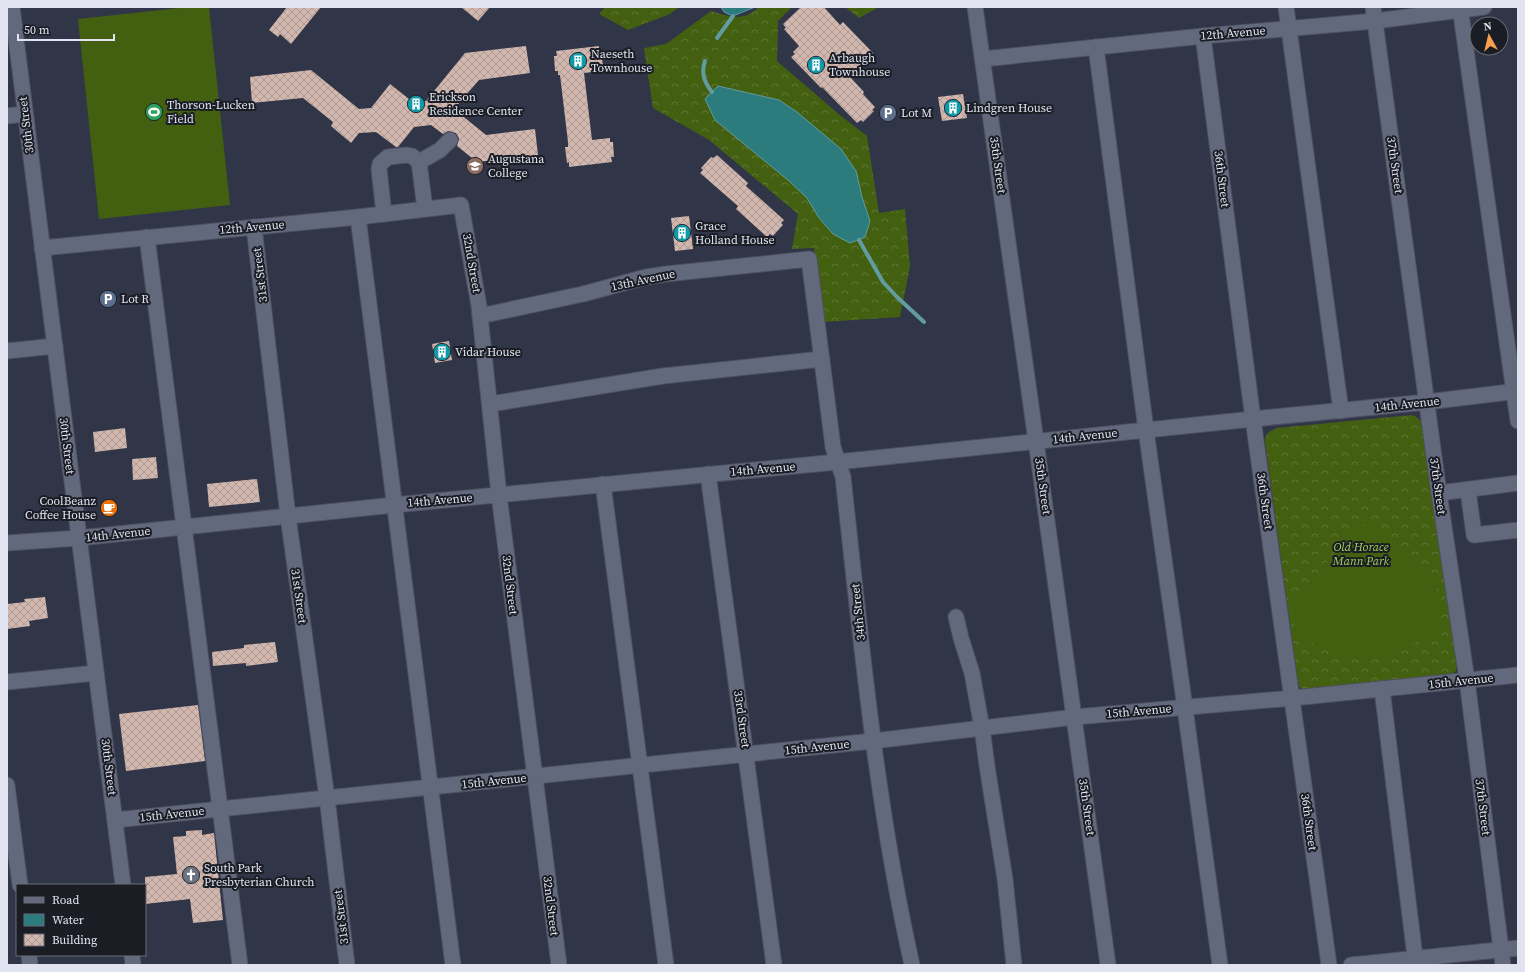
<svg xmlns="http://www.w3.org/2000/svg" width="1525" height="972" font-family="'Source Serif 4',serif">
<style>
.forest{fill:url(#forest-crowns)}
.pitch{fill:#436010}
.water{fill:#2c7c7d;stroke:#629ba0}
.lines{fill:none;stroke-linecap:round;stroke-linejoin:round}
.stream{stroke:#629ba0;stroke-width:4}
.building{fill:url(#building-cross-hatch)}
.minor-casing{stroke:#4d5060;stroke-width:17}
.minor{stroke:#63697d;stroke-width:15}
.labels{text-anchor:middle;stroke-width:4;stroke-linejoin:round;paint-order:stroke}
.street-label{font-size:12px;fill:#e1e4f0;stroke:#1b1d25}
.poi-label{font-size:12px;fill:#e1e4f0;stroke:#1b1d25;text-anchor:start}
.park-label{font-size:12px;font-style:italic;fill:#a1d25c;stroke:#1b1d25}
</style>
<defs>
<pattern id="forest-crowns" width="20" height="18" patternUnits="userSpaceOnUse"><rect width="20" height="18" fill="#436010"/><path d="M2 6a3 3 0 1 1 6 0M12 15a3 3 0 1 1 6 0" fill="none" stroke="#5e7733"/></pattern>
<pattern id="building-cross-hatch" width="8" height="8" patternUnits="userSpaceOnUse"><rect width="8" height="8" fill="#d1b7ae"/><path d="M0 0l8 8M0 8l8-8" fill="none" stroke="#ae9a94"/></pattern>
</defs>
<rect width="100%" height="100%" fill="#303547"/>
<g class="forest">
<polygon points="605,7 679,7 670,14 628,30 599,14"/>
<path d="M 759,7 L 792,7 L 778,21 L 777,61 L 841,116 L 867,136 L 879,213 L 905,209 L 910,266 L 900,317 L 823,322 L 814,248 L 792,249 L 798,214 L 709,140 L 653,108 L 644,48 L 666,44 L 711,11 C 731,17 743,22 759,7 Z"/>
<polygon points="845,7 879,7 859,18"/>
<path d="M 1412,415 C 1421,418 1422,423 1425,431 L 1457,665 L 1456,671 L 1452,674 L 1305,690 L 1300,688 L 1298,682 L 1265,441 C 1266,433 1270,431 1277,428 Z"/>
</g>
<g class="pitch">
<polygon points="189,7 209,7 230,205 99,219 78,19"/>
<polygon points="1368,525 1436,583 1443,627 1399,651 1376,655 1345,655 1309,642 1296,635 1292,606 1356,526"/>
</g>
<g class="water">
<polygon points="721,7 755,7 733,16 724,12"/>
<polygon points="718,86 779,100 797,112 841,149 856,171 862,197 870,221 865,237 850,243 833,234 819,218 807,198 789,181 715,120 705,99"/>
</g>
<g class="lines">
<g class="stream">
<polyline points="717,38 733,16"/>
<path d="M 705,61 C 701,73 704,82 712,92"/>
<polyline points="859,240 883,282 897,297 924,322"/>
</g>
</g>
<g class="building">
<polygon points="287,7 321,7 291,44 280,34 278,37 269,30"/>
<polygon points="461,7 490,7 478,21"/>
<polygon points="801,7 824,7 840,25 843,22 873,53 869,56 871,58 850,77 864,92 863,94 875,107 872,110 874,111 863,122 861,120 857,123 822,87 821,88 791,57 795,54 793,52 799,46 784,29 786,28 783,24"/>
<polygon points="526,46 530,73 479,80 454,109 486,135 535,129 538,155 477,162 457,146 459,138 456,133 448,131 443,134 431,125 414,127 398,147 396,147 376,132 359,133 351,143 331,126 333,122 303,98 252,103 250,77 311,70 359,109 371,108 390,84 414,103 426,101 465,53"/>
<polygon points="599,46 599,51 601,50 603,66 600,66 601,71 584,73 592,140 610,138 610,142 613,142 614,157 611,157 612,162 569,167 569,162 567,163 565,147 568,147 568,142 560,75 558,75 558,71 555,71 554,56 557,56 556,51"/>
<polygon points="963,94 967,118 942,121 938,97"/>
<polygon points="717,155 748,183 746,186 784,220 781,223 783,225 773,236 770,234 767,237 736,209 738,206 700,173 703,170 701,168 711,157 713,158"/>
<polygon points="689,216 693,249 675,251 671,218"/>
<polygon points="449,341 452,360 435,363 432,344"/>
<polygon points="125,428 127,448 95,452 93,432"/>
<polygon points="156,457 158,478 133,480 132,459"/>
<polygon points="257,479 260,502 209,507 207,484"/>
<polygon points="45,597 48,618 29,621 30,626 7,629 7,604 25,602 24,599"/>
<polygon points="275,642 278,662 246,666 246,663 213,666 212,652 244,648 244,645"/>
<polygon points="198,705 205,761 126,771 119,714"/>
<polygon points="202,830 202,835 214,833 223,920 193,923 190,899 145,904 145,877 177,874 173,837 186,836 186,831"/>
</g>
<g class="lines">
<defs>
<g id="minor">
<polyline points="12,7 123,885"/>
<polyline points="975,7 1036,441 1108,965"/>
<polyline points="1286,7 1341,411"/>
<polyline points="1373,7 1439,493 1467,680 1503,965"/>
<polyline points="1460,7 1518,421"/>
<polyline points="1203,36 1253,419 1329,965"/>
<polyline points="1096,47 1146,430 1185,708 1220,965"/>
<polyline points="983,59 1203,36 1375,21 1484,7"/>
<polyline points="7,116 25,114"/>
<polyline points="419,162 440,150 450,140"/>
<polyline points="384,214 379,169 380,164 388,157 407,155 412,156 419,162 425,209"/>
<polyline points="358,217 453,965"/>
<polyline points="254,227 288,516 327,798 347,965"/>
<polyline points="147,237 240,965"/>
<polyline points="42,248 358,217 461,205 479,306 499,495 559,965"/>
<path d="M 480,316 L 583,294 L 646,277 L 666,274 L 809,259 L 833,447 L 843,477 C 861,640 876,804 912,965"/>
<polyline points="7,351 55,346"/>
<polyline points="497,403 663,376 822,359"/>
<polyline points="708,474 774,965"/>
<polyline points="603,484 666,965"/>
<polyline points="1468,490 1474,535 1518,530"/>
<polyline points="1439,493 1518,483"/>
<polyline points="7,543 79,538 394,505 837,462 1253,419 1427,402 1518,391"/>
<polyline points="956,617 961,638 972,673 982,728 987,766 1005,879 1014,965"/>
<polyline points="7,682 96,673"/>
<polyline points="1382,689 1416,965"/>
<polyline points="7,785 20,885"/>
<polyline points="115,820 873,741 1075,717 1293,698 1518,675"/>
<polyline points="29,955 30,965"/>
<polyline points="132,955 133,965"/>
<polyline points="1351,965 1518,948"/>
</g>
</defs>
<use href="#minor" class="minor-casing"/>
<use href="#minor" class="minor"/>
</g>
<defs>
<symbol id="building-disc" viewBox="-11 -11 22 22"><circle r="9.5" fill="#0f9aa8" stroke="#1b1d25"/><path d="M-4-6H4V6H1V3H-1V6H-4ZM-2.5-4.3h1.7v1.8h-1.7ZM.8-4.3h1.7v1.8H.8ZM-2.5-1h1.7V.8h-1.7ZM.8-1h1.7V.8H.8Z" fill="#fff"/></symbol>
<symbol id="stadium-disc" viewBox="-11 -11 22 22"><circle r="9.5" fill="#2e9e5b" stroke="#1b1d25"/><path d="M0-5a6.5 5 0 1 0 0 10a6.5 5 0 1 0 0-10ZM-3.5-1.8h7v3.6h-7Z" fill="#fff"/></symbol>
<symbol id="parking-disc" viewBox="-11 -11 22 22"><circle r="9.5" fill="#5c6f8a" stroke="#1b1d25"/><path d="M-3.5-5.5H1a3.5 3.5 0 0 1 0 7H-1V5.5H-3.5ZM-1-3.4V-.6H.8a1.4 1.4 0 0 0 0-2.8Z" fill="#fff"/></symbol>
<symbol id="university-disc" viewBox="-11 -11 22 22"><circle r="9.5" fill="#8d6e63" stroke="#1b1d25"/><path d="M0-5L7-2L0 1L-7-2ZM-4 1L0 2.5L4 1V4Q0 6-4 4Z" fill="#fff"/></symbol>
<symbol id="cafe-disc" viewBox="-11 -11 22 22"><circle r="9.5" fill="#e8710a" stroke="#1b1d25"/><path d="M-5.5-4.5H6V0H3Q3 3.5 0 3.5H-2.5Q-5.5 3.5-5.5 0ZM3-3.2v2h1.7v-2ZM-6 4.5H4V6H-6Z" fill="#fff"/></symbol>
<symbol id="church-disc" viewBox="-11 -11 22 22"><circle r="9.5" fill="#6b7280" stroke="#1b1d25"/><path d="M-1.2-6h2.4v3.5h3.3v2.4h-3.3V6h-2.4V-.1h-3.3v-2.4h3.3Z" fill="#fff"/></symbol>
</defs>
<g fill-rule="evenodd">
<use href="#building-disc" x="568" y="51" width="20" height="20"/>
<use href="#building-disc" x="806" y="55" width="20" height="20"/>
<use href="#building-disc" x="406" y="94" width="20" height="20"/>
<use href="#building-disc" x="943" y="98" width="20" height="20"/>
<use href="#stadium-disc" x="144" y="102" width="20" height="20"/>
<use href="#parking-disc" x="878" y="103" width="20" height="20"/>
<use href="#university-disc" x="465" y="156" width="20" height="20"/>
<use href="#building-disc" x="672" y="223" width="20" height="20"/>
<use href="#parking-disc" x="98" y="289" width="20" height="20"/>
<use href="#building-disc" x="432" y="342" width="20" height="20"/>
<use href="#cafe-disc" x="99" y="498" width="20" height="20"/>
<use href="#church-disc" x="181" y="865" width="20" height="20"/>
</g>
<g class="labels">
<g class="street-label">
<text transform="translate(1233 33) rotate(-5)" y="4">12th Avenue</text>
<text transform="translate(26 125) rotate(-97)" y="4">30th Street</text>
<text transform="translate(998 165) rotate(82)" y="4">35th Street</text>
<text transform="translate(1395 165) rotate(82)" y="4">37th Street</text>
<text transform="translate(1222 179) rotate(83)" y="4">36th Street</text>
<text transform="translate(252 227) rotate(-5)" y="4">12th Avenue</text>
<text transform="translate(472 263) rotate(80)" y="4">32nd Street</text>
<text transform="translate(260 275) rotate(-97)" y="4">31st Street</text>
<text transform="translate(643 280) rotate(-12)" y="4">13th Avenue</text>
<text transform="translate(1407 404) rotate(-6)" y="4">14th Avenue</text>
<text transform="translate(1085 436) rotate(-6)" y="4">14th Avenue</text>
<text transform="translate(67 446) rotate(83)" y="4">30th Street</text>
<text transform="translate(763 469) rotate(-5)" y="4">14th Avenue</text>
<text transform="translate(1043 486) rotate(82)" y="4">35th Street</text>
<text transform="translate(1438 486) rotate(82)" y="4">37th Street</text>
<text transform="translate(440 500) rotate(-5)" y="4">14th Avenue</text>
<text transform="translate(1265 501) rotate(82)" y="4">36th Street</text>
<text transform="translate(118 534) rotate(-6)" y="4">14th Avenue</text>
<text transform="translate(510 585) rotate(83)" y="4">32nd Street</text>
<text transform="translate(299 596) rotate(82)" y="4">31st Street</text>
<text transform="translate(858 612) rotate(-96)" y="4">34th Street</text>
<text transform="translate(1461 681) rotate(-6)" y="4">15th Avenue</text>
<text transform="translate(1139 711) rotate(-5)" y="4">15th Avenue</text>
<text transform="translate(742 719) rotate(82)" y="4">33rd Street</text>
<text transform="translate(817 747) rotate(-6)" y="4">15th Avenue</text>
<text transform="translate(109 767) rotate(83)" y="4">30th Street</text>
<text transform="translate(494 781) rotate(-6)" y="4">15th Avenue</text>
<text transform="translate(1087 807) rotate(82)" y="4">35th Street</text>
<text transform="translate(1483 807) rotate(83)" y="4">37th Street</text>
<text transform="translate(172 814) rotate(-6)" y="4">15th Avenue</text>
<text transform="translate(1309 822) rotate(82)" y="4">36th Street</text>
<text transform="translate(551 906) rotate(83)" y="4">32nd Street</text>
<text transform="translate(341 917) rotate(-97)" y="4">31st Street</text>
</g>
<g class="poi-label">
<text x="591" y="58">Naeseth<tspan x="591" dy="14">Townhouse</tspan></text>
<text x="829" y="62">Arbaugh<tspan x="829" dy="14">Townhouse</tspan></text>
<text x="429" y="101">Erickson<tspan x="429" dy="14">Residence Center</tspan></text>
<text x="167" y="109">Thorson-Lucken<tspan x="167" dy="14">Field</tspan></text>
<text x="966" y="112">Lindgren House</text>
<text x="901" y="117">Lot M</text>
<text x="488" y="163">Augustana<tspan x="488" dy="14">College</tspan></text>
<text x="695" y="230">Grace<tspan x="695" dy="14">Holland House</tspan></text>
<text x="121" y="303">Lot R</text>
<text x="455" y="356">Vidar House</text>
<text x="96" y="505" text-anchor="end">CoolBeanz<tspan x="96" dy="14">Coffee House</tspan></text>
<text x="204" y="872">South Park<tspan x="204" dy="14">Presbyterian Church</tspan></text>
</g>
<g class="park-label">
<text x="1361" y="551">Old Horace<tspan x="1361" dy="14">Mann Park</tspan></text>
</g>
</g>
<rect width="1525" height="972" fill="none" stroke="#e1e4f0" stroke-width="16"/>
<rect x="16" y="884" width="130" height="72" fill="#1b1d25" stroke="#6a6d76"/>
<rect x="24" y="897" width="20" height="6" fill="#63697d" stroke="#6a6d76"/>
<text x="52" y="904" font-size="12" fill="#e1e4f0">Road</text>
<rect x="24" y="914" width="20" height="12" fill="#2c7c7d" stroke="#6a6d76"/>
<text x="52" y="924" font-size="12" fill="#e1e4f0">Water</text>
<rect x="24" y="934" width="20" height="12" fill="url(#building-cross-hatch)" stroke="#6a6d76"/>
<text x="52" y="944" font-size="12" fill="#e1e4f0">Building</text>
<g transform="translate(1489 36) rotate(352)"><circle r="19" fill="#1b1d25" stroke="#6a6d76"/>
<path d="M0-3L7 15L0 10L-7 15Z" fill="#f9a04d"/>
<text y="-6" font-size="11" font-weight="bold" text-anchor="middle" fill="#e1e4f0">N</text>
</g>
<path d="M18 34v6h96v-6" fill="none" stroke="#e1e4f0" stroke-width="2"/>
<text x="24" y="34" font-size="12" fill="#e1e4f0" stroke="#1b1d25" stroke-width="3" paint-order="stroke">50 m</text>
</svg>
